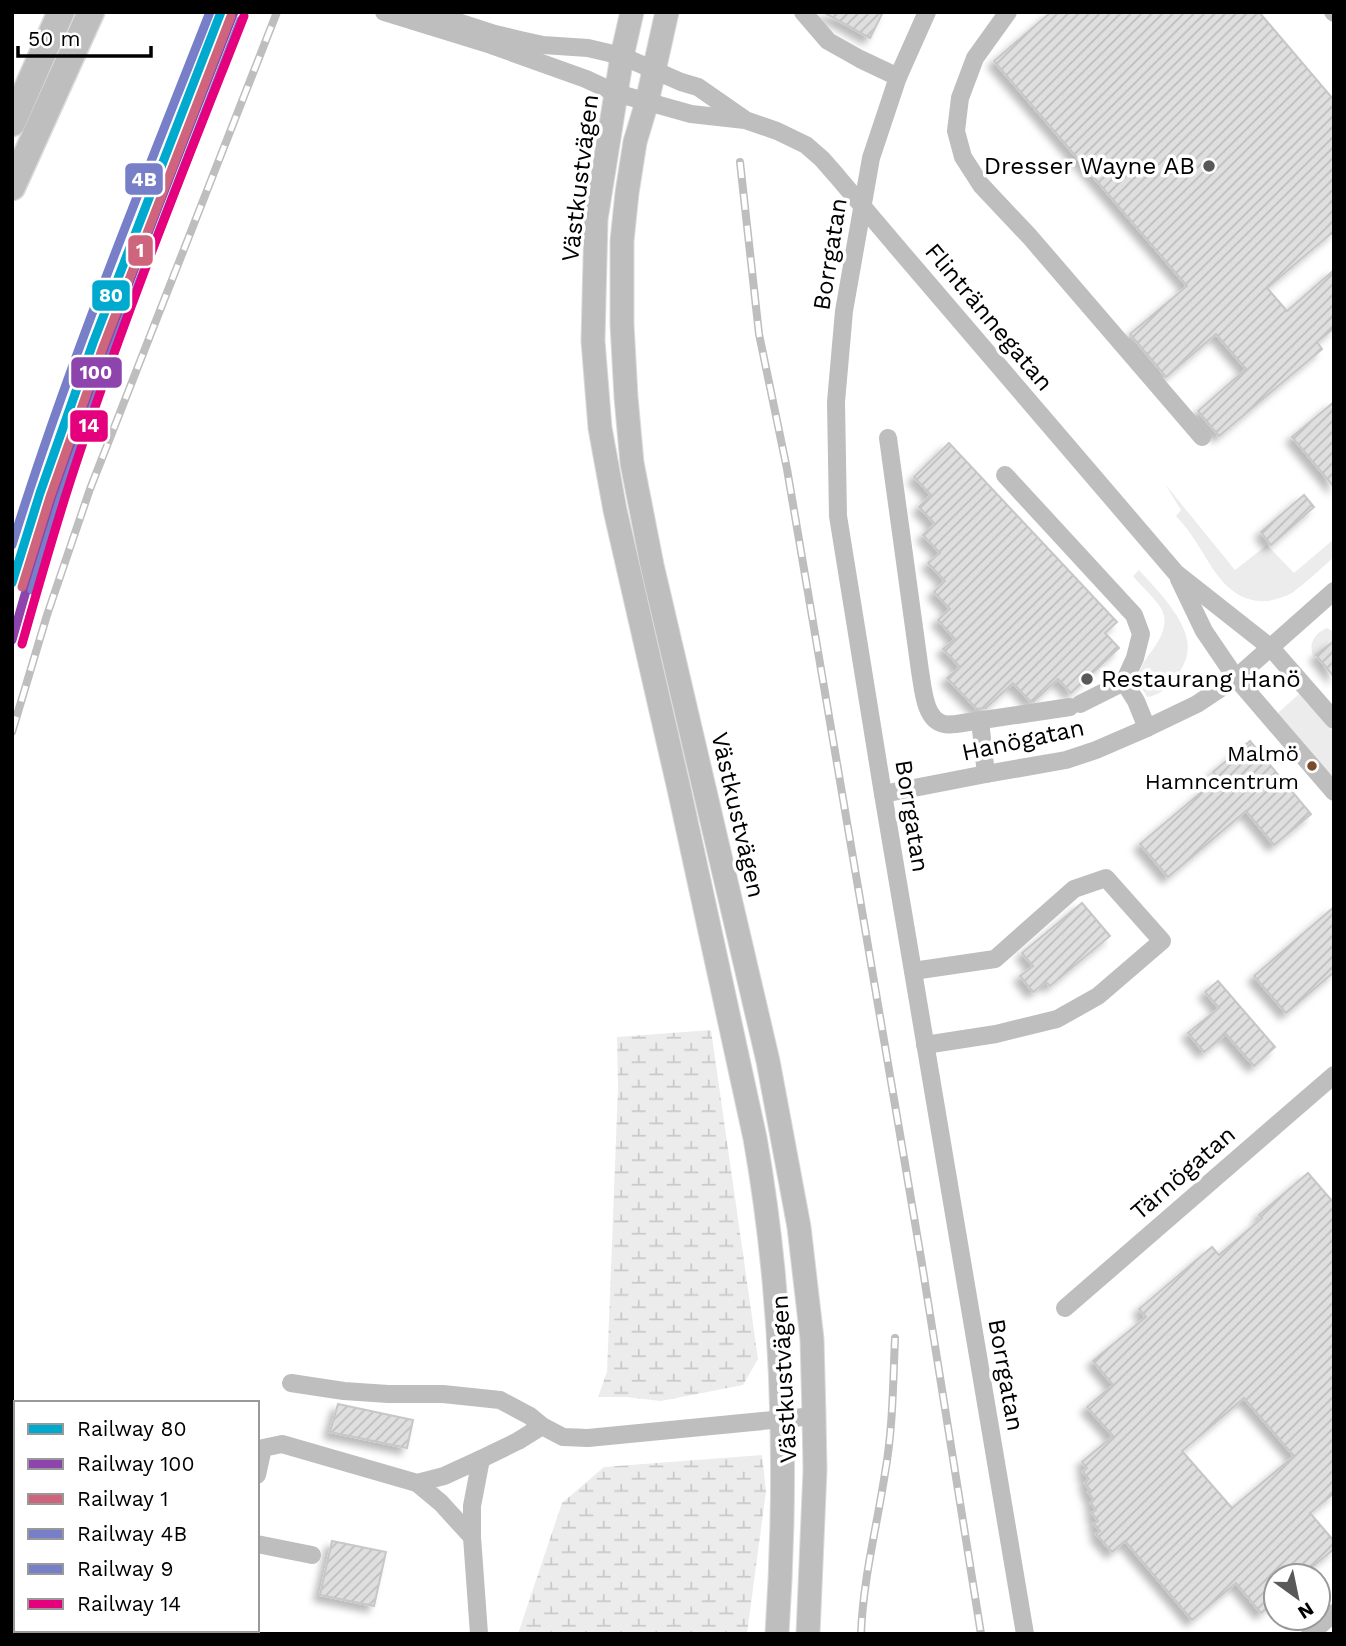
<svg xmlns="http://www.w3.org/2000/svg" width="1346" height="1646" font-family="'Work Sans',sans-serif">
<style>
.green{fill:#ececec}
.wetland{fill:url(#wetland-marsh)}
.building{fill:url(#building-hatch);stroke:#c7c7c7;stroke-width:2;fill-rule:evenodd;filter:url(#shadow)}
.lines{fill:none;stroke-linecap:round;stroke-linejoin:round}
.major-casing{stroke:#dbdbdb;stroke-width:25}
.highway-casing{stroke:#dbdbdb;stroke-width:29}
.minor{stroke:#bebebe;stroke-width:18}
.major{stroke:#bebebe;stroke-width:23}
.highway{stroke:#bebebe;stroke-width:26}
.rail-casing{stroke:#bebebe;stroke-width:8}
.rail{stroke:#fff;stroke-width:5;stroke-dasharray:16;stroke-linecap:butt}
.minor-bridge{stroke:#bebebe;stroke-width:18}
.rail-1-casing{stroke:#fff;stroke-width:14}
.rail-2-casing{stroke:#fff;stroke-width:14}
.rail-3-casing{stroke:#fff;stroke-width:14}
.rail-4-casing{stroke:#fff;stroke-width:14}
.rail-5-casing{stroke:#fff;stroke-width:14}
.rail-6-casing{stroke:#fff;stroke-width:14}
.rail-1{stroke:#00a9ce;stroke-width:9}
.rail-2{stroke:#8e44ad;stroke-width:9}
.rail-3{stroke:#cf657c;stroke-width:9}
.rail-4{stroke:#767fc8;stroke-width:9}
.rail-5{stroke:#767fc8;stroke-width:9}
.rail-6{stroke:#e5007d;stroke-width:9}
.poi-dot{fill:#595959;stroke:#fff;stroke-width:2.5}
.bus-dot{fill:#7a4b2a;stroke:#fff;stroke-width:2.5}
.labels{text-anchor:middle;stroke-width:7;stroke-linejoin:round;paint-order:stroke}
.bus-label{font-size:22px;fill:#000;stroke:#fff;text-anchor:end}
.poi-label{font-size:24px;fill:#000;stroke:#fff;text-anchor:end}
.street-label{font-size:24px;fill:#000;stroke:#fff}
.line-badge{stroke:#fff;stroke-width:2.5}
.badge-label{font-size:19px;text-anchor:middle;font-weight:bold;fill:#fff}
</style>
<defs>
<pattern id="wetland-marsh" width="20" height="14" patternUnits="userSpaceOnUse" patternTransform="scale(1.75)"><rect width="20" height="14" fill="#ececec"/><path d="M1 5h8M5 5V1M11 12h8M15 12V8" fill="none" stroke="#c9c9c9"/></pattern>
<pattern id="building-hatch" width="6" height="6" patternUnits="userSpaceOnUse" patternTransform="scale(1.75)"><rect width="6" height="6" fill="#dfdfdf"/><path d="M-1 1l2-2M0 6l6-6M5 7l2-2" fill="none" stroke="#bebebe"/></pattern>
<filter id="shadow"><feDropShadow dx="-6" dy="6" stdDeviation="3.5" flood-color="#0004"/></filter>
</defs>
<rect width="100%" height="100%" fill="#fff"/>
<g class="green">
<path d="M 1165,484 L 1235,570 L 1267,545 L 1294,573 L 1334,539 L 1334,557 C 1320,569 1307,582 1292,593 C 1285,597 1275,600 1267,601 C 1225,604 1210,561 1190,533 C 1186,527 1181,522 1176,516 L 1181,510 Z"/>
<path d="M 1139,570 C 1157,590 1194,626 1187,655 C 1185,664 1180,672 1174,679 C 1166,688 1159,696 1147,697 C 1145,693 1141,687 1139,682 C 1133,661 1175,639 1162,610 C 1157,600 1141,586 1133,576 Z"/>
<path d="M 1327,628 L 1334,632 L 1334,641 L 1314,657 C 1307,644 1315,633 1327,628 Z"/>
<polygon points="1299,694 1334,733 1334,779 1278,713"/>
</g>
<g class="wetland">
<polygon points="711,1030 758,1359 743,1385 661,1401 626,1397 598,1397 607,1372 618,1088 617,1037"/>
<polygon points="762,1455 766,1491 747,1634 518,1634 562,1503 604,1467"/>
</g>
<g class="building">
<polygon points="823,12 883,12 870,38"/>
<polygon points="1051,12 1259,12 1334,100 1334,231 1267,288 1287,311 1334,270 1334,328 1317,342 1322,349 1219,436 1198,411 1246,369 1216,334 1166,377 1130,334 1187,286 994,61"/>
<polygon points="1334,402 1334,487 1292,437"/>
<polygon points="949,443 1117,622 1105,633 1119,648 1071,693 1058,679 1034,701 1030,701 1013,683 986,708 977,709 947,678 960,667 943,649 955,639 938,620 950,609 934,592 945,581 928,563 940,553 923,535 935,524 919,507 931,495 914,477"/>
<polygon points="1304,495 1314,507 1271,545 1261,532"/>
<polygon points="1334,641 1334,677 1316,655"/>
<polygon points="1250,741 1311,814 1274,845 1246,811 1168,877 1140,844 1218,778 1213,772"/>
<polygon points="1082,903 1110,936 1050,986 1046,982 1033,992 1020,976 1033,966 1022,953"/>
<polygon points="1334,907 1334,972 1286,1013 1254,976"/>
<polygon points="1218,981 1275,1047 1254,1066 1226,1034 1204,1052 1188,1033 1219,1008 1205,992"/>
<path d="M 1308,1173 L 1334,1203 L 1334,1493 L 1310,1513 L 1334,1541 L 1334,1549 L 1301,1576 L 1276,1576 L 1276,1600 L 1261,1613 L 1236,1583 L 1192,1620 L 1125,1541 L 1112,1552 L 1096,1534 L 1100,1531 L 1094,1524 L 1098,1521 L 1092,1513 L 1096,1510 L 1091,1503 L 1094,1500 L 1088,1492 L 1090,1490 L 1085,1483 L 1089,1479 L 1083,1472 L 1087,1468 L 1082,1462 L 1113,1436 L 1087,1407 L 1113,1385 L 1093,1361 L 1146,1317 L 1139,1309 L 1212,1247 L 1219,1255 L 1262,1218 L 1259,1215 ZM 1244,1398 L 1294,1456 L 1232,1508 L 1182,1451 Z"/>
<polygon points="338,1404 413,1420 407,1448 330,1432"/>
<polygon points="332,1541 386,1552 374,1606 320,1595"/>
</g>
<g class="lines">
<defs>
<g id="major">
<path d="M 632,12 L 622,56 L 596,219 L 593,341 L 600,428 L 615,510 L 679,789 L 755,1138 C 784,1302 788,1468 777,1634"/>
<polyline points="667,12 647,102 635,142 627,193 622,241 622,324 626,397 632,463 652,565 768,1061 799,1227 812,1339 814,1416 815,1470 808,1634"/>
</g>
<g id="highway">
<polyline points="12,123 61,12"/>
<polyline points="12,187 91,12"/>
</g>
</defs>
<use href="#major" class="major-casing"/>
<use href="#highway" class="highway-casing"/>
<g class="minor">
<polyline points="384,12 491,45 586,79 616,93 691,114 745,120 777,131 806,145 822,159 836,175"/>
<polyline points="427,12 495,34 520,40 543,45 588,48 622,56 681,82 698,87 744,119"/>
<polyline points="803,12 828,41 860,59 898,77"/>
<polyline points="927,12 898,77 871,158 844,311 836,402 838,516 883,794 1025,1634"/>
<polyline points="1008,12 975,58 960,98 956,131 963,157 981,185 1030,237 1202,437"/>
<polyline points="1333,12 1334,13"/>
<polyline points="897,247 1176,573 1271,648 1334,720"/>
<path d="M 888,438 L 920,671 C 923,687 924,720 944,724 C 948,725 952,724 956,724 L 1070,707"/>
<polyline points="1005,475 1134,615 1141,634 1135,658 1124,682 1136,701 1147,728"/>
<polyline points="1179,579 1204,631 1236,678 1334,792"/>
<polyline points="1080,704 1124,682"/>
<polyline points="980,721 986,774"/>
<polyline points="883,794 986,774 1066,760 1096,750 1147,728 1197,704 1236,678 1334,591"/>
<polyline points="913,971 995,959 1074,889 1106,878 1162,941 1098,996 1057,1019 996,1034 925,1045"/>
<polyline points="1065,1308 1334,1075"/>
<polyline points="291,1383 344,1391 388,1394 443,1394 500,1400 530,1416 542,1426 563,1437 588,1438 814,1416"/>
<polyline points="257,1475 263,1448 282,1444 417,1483 444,1476 481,1459 518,1441 542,1426"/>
<polyline points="417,1483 441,1503 472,1537"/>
<polyline points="257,1544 312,1555"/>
<polyline points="225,1634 225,1630"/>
<polyline points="479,1634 472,1537 472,1506 481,1459"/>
<polyline points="1310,1634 1334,1613"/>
</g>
<use href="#major" class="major"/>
<use href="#highway" class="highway"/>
<defs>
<g id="rail">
<polyline points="740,162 759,334 787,469 921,1258 981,1634"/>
<polyline points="12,732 47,615 90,489 277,12"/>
<path d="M 861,1634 C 863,1579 877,1526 885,1473 C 893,1428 893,1383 895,1338"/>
</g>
</defs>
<use href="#rail" class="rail-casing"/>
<use href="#rail" class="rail"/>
<polyline class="minor-bridge" points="836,175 897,247"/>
<defs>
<polyline id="rail-1" points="12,583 40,493 93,343 221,12"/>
<path id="rail-2" d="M 12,640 C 27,587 42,534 59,482 C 110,323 174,168 234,12"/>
<polyline id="rail-3" points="22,587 50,497 103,347 231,16"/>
<path id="rail-4" d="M 12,545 C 68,364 141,188 210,12"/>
<polyline id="rail-5" points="32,590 60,500 113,350 241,20"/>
<path id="rail-6" d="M 22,644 C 37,591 52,538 69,485 C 120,326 183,171 244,16"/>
</defs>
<use href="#rail-1" class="rail-1-casing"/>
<use href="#rail-2" class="rail-2-casing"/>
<use href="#rail-3" class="rail-3-casing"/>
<use href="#rail-4" class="rail-4-casing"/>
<use href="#rail-5" class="rail-5-casing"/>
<use href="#rail-6" class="rail-6-casing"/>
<use href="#rail-1" class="rail-1"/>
<use href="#rail-2" class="rail-2"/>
<use href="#rail-3" class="rail-3"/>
<use href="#rail-4" class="rail-4"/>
<use href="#rail-5" class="rail-5"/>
<use href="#rail-6" class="rail-6"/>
</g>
<g class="poi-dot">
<circle cx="1209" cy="166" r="7"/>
<circle cx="1087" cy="679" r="7"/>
</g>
<circle class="bus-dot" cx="1312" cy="766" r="6"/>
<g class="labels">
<g class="bus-label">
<text x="1299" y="761">Malmö<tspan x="1299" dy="28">Hamncentrum</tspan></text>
</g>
<g class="poi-label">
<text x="1195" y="174">Dresser Wayne AB</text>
<text x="1101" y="687" text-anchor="start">Restaurang Hanö</text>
</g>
<g class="street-label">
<text transform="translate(580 178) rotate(-83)" y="8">Västkustvägen</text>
<text transform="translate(830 254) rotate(-81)" y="8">Borrgatan</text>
<text transform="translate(989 317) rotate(50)" y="8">Flintrännegatan</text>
<text transform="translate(1023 740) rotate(-12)" y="8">Hanögatan</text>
<text transform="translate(738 815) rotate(77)" y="8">Västkustvägen</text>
<text transform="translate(912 816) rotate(81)" y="8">Borrgatan</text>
<text transform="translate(1183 1173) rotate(-41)" y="8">Tärnögatan</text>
<text transform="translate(1006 1375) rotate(80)" y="8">Borrgatan</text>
<text transform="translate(784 1379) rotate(-93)" y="8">Västkustvägen</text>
</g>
</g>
<g class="line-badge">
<rect x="124" y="162" width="40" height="34" rx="7" fill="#767fc8"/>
<rect x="127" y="234" width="27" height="33" rx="7" fill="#cf657c"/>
<rect x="91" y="279" width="40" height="33" rx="7" fill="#00a9ce"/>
<rect x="70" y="356" width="53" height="33" rx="7" fill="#8e44ad"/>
<rect x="69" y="409" width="40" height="34" rx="7" fill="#e5007d"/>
</g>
<g class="badge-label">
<text x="144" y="186">4B</text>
<text x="140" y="257">1</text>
<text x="111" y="302">80</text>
<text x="96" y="379">100</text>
<text x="89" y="432">14</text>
</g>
<rect width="1346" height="1646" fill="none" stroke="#000000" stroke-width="28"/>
<rect x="14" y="1401" width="245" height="231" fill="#ffffff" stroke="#999999" stroke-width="2"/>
<rect x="28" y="1424" width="35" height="10" fill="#00a9ce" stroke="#999999" stroke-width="2"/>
<text x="77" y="1436" font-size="21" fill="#000000">Railway 80</text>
<rect x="28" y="1459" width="35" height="10" fill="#8e44ad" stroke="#999999" stroke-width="2"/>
<text x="77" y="1471" font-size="21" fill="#000000">Railway 100</text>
<rect x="28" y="1494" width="35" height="10" fill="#cf657c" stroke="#999999" stroke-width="2"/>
<text x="77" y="1506" font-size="21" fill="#000000">Railway 1</text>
<rect x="28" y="1529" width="35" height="10" fill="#767fc8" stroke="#999999" stroke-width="2"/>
<text x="77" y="1541" font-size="21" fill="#000000">Railway 4B</text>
<rect x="28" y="1564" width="35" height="10" fill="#767fc8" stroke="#999999" stroke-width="2"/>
<text x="77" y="1576" font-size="21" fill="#000000">Railway 9</text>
<rect x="28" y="1599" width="35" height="10" fill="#e5007d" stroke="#999999" stroke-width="2"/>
<text x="77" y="1611" font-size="21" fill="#000000">Railway 14</text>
<g transform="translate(1297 1597) rotate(147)"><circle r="33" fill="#ffffff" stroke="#999999" stroke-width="2"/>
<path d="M0-5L12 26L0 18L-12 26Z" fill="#595959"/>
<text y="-10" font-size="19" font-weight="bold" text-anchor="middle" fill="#000000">N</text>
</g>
<path d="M18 46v10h133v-10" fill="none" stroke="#000000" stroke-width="3.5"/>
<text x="28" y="46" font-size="21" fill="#000000" stroke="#ffffff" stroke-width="5" paint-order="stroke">50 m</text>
</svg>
